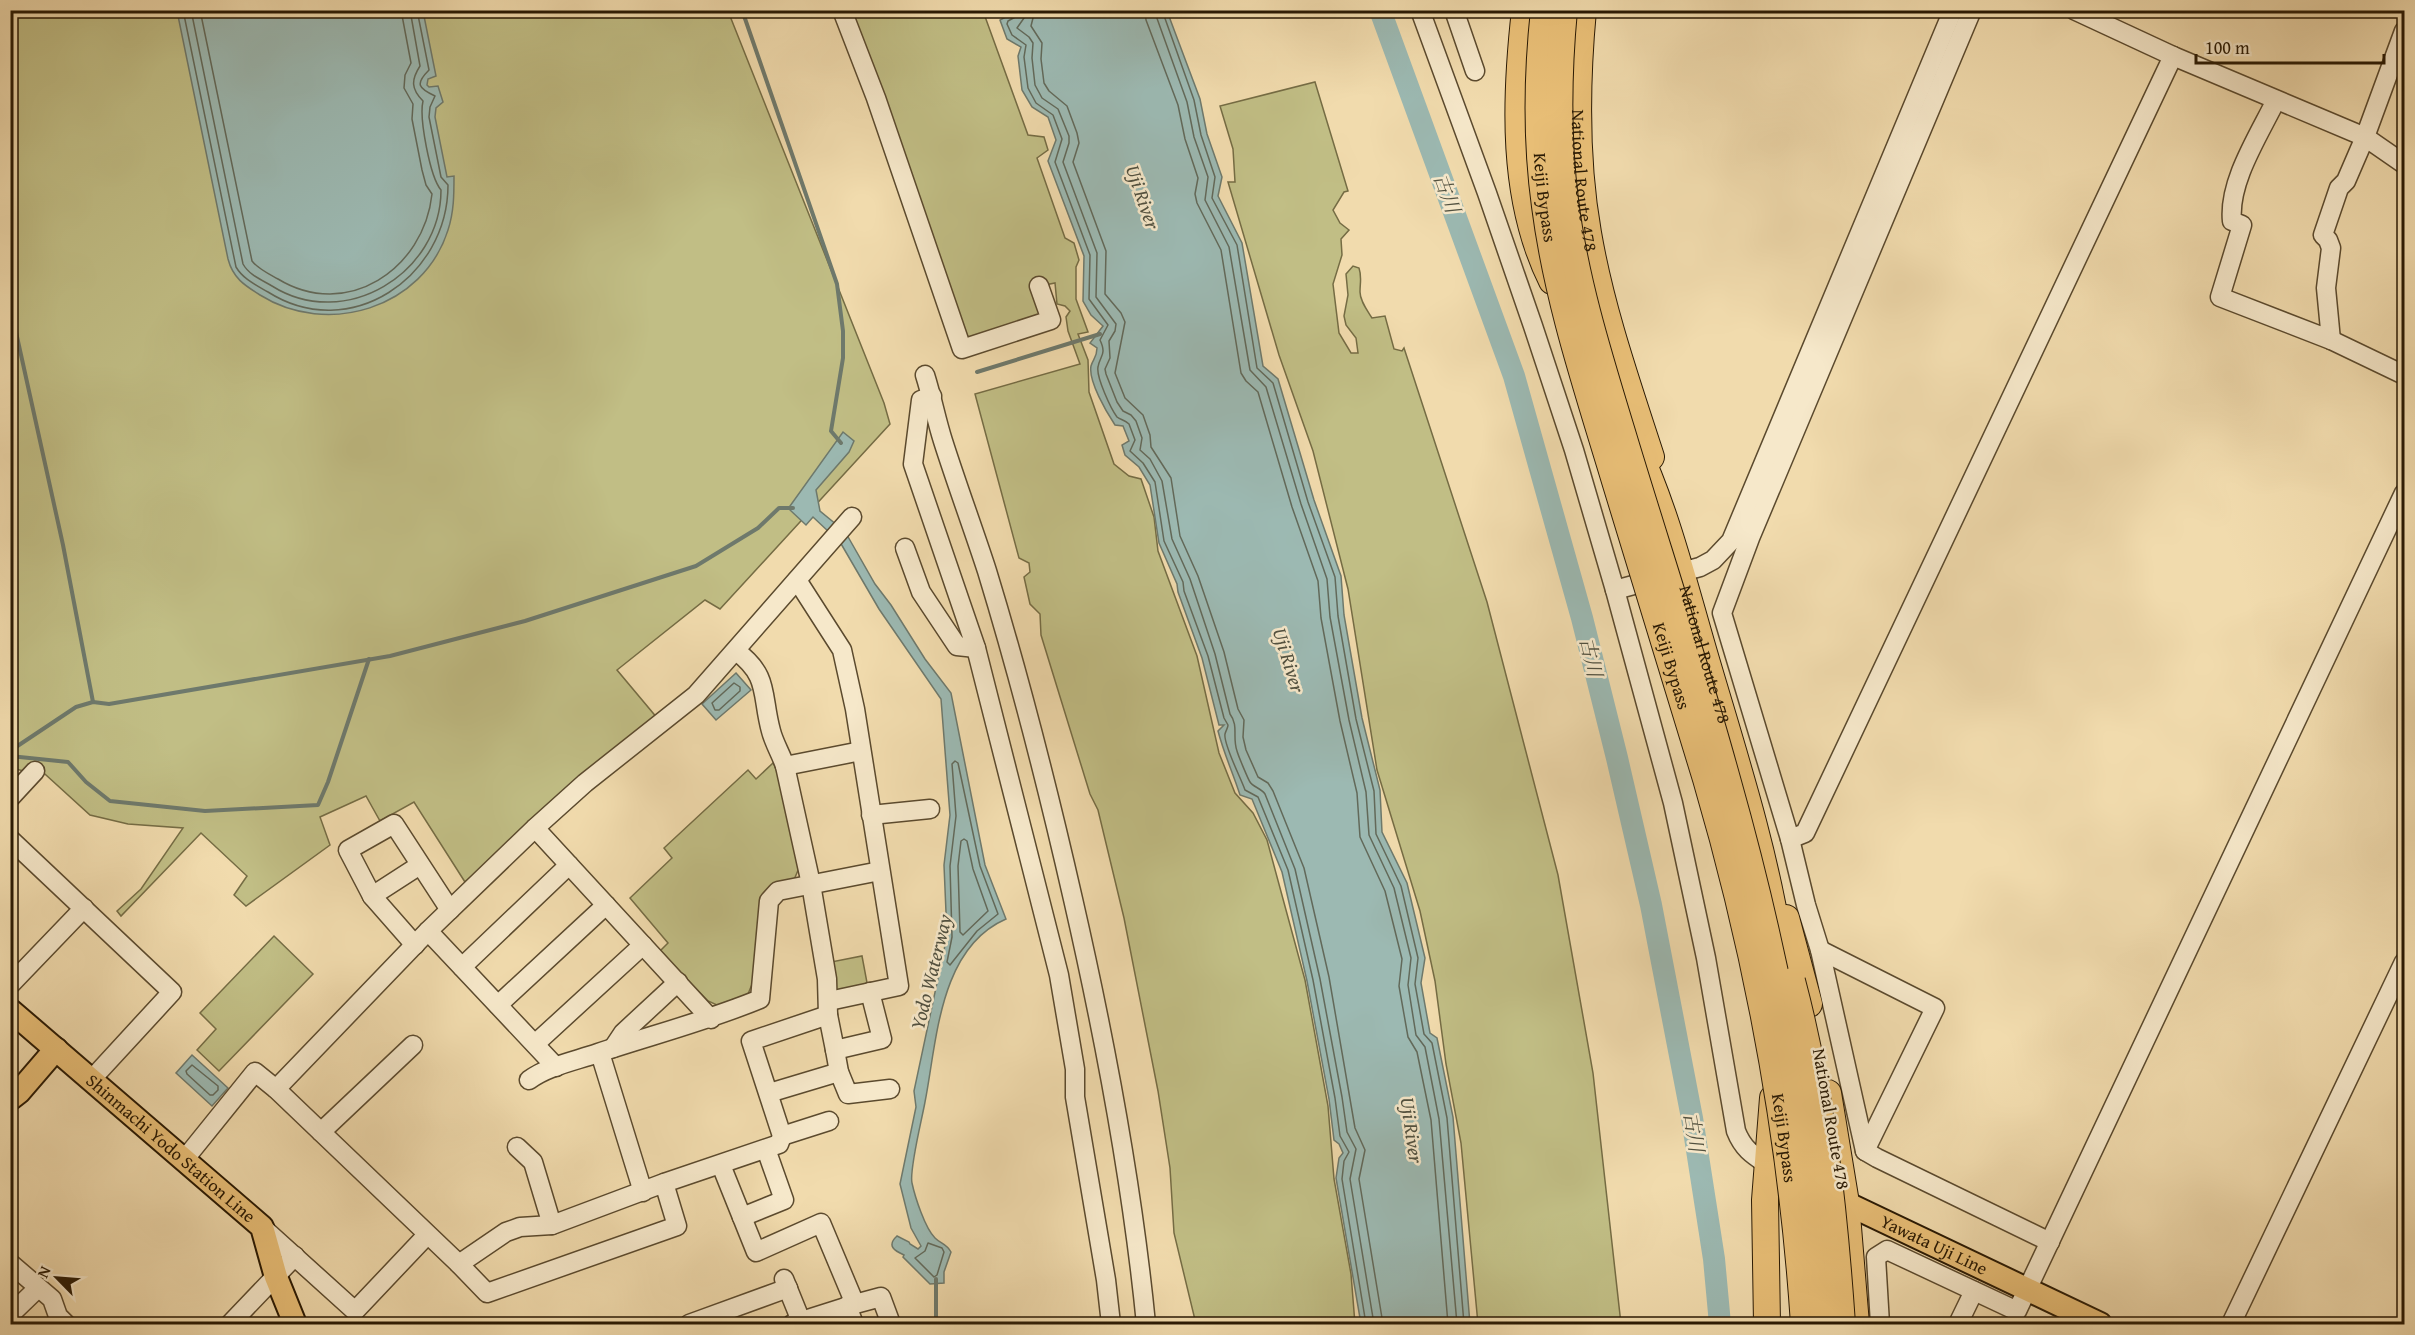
<svg xmlns="http://www.w3.org/2000/svg" width="2415" height="1335" font-family="'Gentium Book Plus','Noto Serif JP',serif">
<style>
.green{fill:#c1be85;stroke:#756c44;stroke-width:1.5}
.water{fill:#9cb9b2;stroke:#6e796c;stroke-width:1.5}
.lines{fill:none;stroke-linecap:round;stroke-linejoin:round}
.shore{stroke:#62695a;stroke-width:1.5}
.stream{stroke:#6e796c;stroke-width:4}
.river{stroke:#9cb9b2;stroke-width:22}
.minor-casing{stroke:#5b4a2e;stroke-width:21}
.major-casing{stroke:#291903;stroke-width:26}
.highway-casing{stroke:#291903;stroke-width:28}
.minor{stroke:#f6e8ca;stroke-width:18}
.major{stroke:#e8be76;stroke-width:22}
.highway{stroke:#e8be76;stroke-width:26}
.highway-bridge-casing{stroke:#291903;stroke-width:28;stroke-linecap:butt}
.highway-bridge{stroke:#e8be76;stroke-width:26}
.labels{text-anchor:middle;stroke-width:5;stroke-linejoin:round;paint-order:stroke}
.street-label{font-size:18px;fill:#291903;stroke:#f6e8ca}
.water-label{font-size:20px;font-style:italic;fill:#515140;stroke:#f6e8ca}
</style>
<rect width="100%" height="100%" fill="#f1dbad"/>
<filter id="stains"><feTurbulence type="fractalNoise" baseFrequency=".00333" numOctaves="4"/><feColorMatrix values="0 0 0 0 .2 0 0 0 0 .09 0 0 0 0 .02 0 0 0 .5 -.17"/></filter>
<radialGradient id="worn" r=".72"><stop offset=".6" stop-color="#630" stop-opacity="0"/><stop offset="1" stop-color="#630" stop-opacity=".3"/></radialGradient>
<g class="green">
<polygon points="11,11 728,11 884,403 890,424 720,609 705,600 617,670 658,719 465,882 414,802 380,821 366,796 320,817 330,845 246,906 234,895 247,876 201,833 121,916 117,911 141,889 183,828 128,824 90,815 35,765 28,772 11,768"/>
<polygon points="842,11 983,11 1028,135 1044,137 1048,150 1037,158 1065,238 1074,243 1079,260 1076,267 1076,299 1088,332 1078,334 1088,360 1089,392 1114,464 1129,476 1141,479 1154,517 1158,551 1197,656 1219,753 1235,793 1253,813 1267,840 1305,980 1328,1106 1334,1179 1351,1274 1355,1324 1196,1324 1174,1233 1170,1168 1158,1091 1124,918 1098,810 1090,794 1041,635 1040,614 1030,604 1024,577 1030,572 1029,563 1019,558 975,394 1080,364 1068,331 1066,317 1070,311 1065,306 1057,304 1055,283 1040,286 1051,320 962,349"/>
<path d="M 1315,82 L 1348,191 L 1344,192 L 1333,210 L 1340,223 L 1349,230 L 1341,239 L 1342,255 L 1333,284 L 1339,333 L 1351,353 L 1358,353 L 1356,338 L 1346,325 L 1344,316 L 1348,295 L 1346,274 L 1353,266 L 1359,268 C 1362,277 1360,282 1360,292 C 1360,301 1367,310 1372,318 L 1385,316 L 1394,349 L 1402,351 L 1404,348 L 1487,602 L 1558,875 L 1593,1073 L 1621,1324 L 1478,1324 L 1461,1143 L 1446,1064 L 1435,981 L 1420,911 L 1377,770 L 1348,589 L 1313,451 L 1279,355 L 1228,182 L 1235,182 L 1233,149 L 1220,106 Z"/>
<polygon points="773,763 781,777 799,868 793,882 775,885 753,982 748,994 719,1006 708,1001 660,951 668,943 630,898 672,858 664,848 748,770 756,779"/>
<polygon points="274,936 313,974 219,1071 197,1050 216,1029 200,1013"/>
<polygon points="862,956 868,988 835,991 831,962"/>
</g>
<g class="water">
<path d="M 177,11 L 423,11 L 436,76 L 428,79 L 427,85 L 429,87 L 438,86 L 443,102 L 436,108 L 435,117 L 447,177 L 454,176 C 454,194 454,212 448,230 C 423,309 327,337 260,295 C 244,285 233,278 228,259 Z"/>
<path d="M 1017,11 L 1167,11 L 1200,99 L 1207,134 L 1222,177 L 1218,196 L 1242,243 L 1263,366 L 1278,379 L 1314,500 L 1341,576 L 1344,615 L 1362,718 L 1380,790 L 1382,832 L 1407,883 L 1425,958 L 1421,983 L 1430,1033 L 1437,1038 L 1453,1117 L 1470,1324 L 1361,1324 L 1336,1178 L 1339,1158 L 1343,1153 L 1339,1144 L 1334,1140 L 1329,1099 L 1307,981 L 1282,872 L 1252,799 L 1240,795 C 1233,773 1224,754 1218,731 L 1224,725 L 1219,725 L 1202,658 L 1178,592 L 1177,584 L 1159,543 L 1150,485 L 1139,467 L 1125,455 L 1122,445 L 1129,441 L 1123,426 L 1115,425 C 1107,413 1088,381 1091,366 C 1093,359 1097,357 1097,348 L 1090,343 L 1103,326 L 1091,315 L 1083,301 L 1084,256 L 1048,161 L 1056,140 L 1048,117 L 1032,107 L 1022,90 L 1018,56 L 1021,47 L 1007,39 L 1000,20 Z"/>
<polygon points="843,432 854,441 849,452 816,490 820,511 837,525 830,533 813,517 806,525 790,510 790,506"/>
<path d="M 847,535 L 875,584 L 891,605 L 925,659 L 951,693 L 985,865 L 1006,919 C 939,948 937,1041 925,1102 C 922,1119 909,1170 912,1183 C 915,1197 925,1228 935,1238 C 941,1244 946,1243 951,1252 L 944,1272 L 944,1283 L 930,1284 L 903,1257 L 904,1255 C 895,1251 886,1246 897,1236 L 909,1242 L 910,1244 L 918,1249 L 921,1246 L 911,1228 L 900,1184 L 916,1107 L 914,1091 L 947,936 L 944,865 L 950,815 L 941,699 L 879,609 L 840,542 Z"/>
<polygon points="736,673 751,690 716,720 702,704"/>
<polygon points="192,1055 228,1088 212,1106 176,1073"/>
</g>
<g class="lines">
<g class="shore">
<path d="M 183,10 L 236,267 C 243,279 256,285 268,292 C 350,344 448,277 448,185 L 441,177 L 429,117 L 430,107 L 435,96 C 418,88 415,84 429,70 L 417,10"/>
<path d="M 191,10 L 243,264 C 249,275 262,280 272,286 C 345,332 441,273 441,190 C 430,177 419,118 423,101 C 411,89 411,80 420,66 L 410,10"/>
<path d="M 200,10 L 252,261 C 258,269 269,274 278,279 C 347,321 424,269 432,194 L 426,185 L 422,170 L 412,119 L 413,104 L 404,88 L 405,75 L 411,63 L 401,10"/>
<path d="M 1018,10 L 1017,16 L 1008,21 L 1007,24 L 1012,35 L 1026,45 L 1024,57 L 1028,88 L 1036,103 L 1053,115 L 1062,139 L 1055,162 L 1090,255 L 1089,299 L 1108,325 L 1100,340 C 1107,355 1100,355 1098,367 C 1096,377 1111,409 1117,417 C 1121,420 1125,420 1129,424 L 1135,440 L 1130,451 L 1143,463 L 1155,482 L 1164,541 L 1183,582 L 1184,591 L 1208,656 L 1224,718 L 1228,725 C 1228,728 1226,730 1225,734 C 1223,744 1241,778 1245,790 L 1258,797 L 1288,870 L 1313,980 L 1335,1098 L 1340,1136 L 1349,1152 L 1344,1161 L 1342,1179 L 1366,1324"/>
<path d="M 1026,10 L 1024,18 L 1017,28 L 1029,37 L 1033,43 L 1032,58 L 1035,85 L 1042,98 L 1058,109 L 1069,136 L 1069,143 L 1063,162 L 1097,253 L 1096,297 L 1116,324 L 1115,331 L 1109,341 L 1110,358 L 1105,369 L 1106,374 L 1117,402 L 1123,411 L 1131,415 L 1136,421 L 1142,438 L 1140,450 L 1150,459 L 1162,481 L 1172,539 L 1190,579 L 1215,654 L 1230,714 C 1239,726 1232,737 1237,751 C 1238,755 1248,779 1250,782 C 1253,787 1261,788 1265,794 L 1295,869 L 1320,979 L 1342,1097 L 1347,1132 L 1356,1149 L 1350,1179 L 1374,1324"/>
<polyline points="1035,10 1031,26 1042,43 1041,59 1044,83 1049,91 1067,106 1077,133 1079,143 1073,162 1106,251 1105,294 1121,313 1125,322 1115,373 1125,398 1143,415 1150,435 1151,447 1171,478 1180,536 1198,576 1224,652 1238,709 1244,720 1243,737 1246,750 1258,777 1268,783 1273,791 1304,868 1329,977 1355,1128 1365,1150 1359,1179 1383,1324"/>
<polyline points="1145,10 1146,20 1178,105 1185,139 1198,178 1195,194 1197,203 1221,250 1241,373 1246,381 1258,392 1292,507 1318,581 1321,618 1340,721 1357,793 1360,837 1385,891 1402,959 1399,986 1408,1037 1417,1052 1431,1120 1448,1324"/>
<polyline points="1154,10 1187,102 1194,137 1208,177 1205,200 1229,247 1250,370 1266,387 1301,504 1327,579 1330,617 1349,720 1366,792 1369,835 1394,888 1411,958 1408,985 1416,1035 1425,1047 1439,1119 1457,1324"/>
<polyline points="1162,10 1194,100 1201,135 1215,177 1212,198 1237,245 1257,368 1273,383 1308,502 1335,577 1338,616 1356,719 1374,791 1376,834 1401,886 1418,958 1415,984 1424,1034 1432,1043 1447,1118 1464,1324"/>
<polygon points="734,683 740,687 740,691 719,710 715,710 712,703"/>
<polygon points="955,761 958,763 980,866 998,914 977,931 950,965 947,962 952,937 950,866 956,816 952,764"/>
<polygon points="964,839 967,841 973,869 988,911 963,935 960,932 958,866 961,841"/>
<polygon points="192,1065 218,1086 218,1090 213,1095 210,1095 187,1074 186,1071"/>
<polygon points="928,1243 942,1248 944,1252 937,1275 934,1277 915,1258 925,1251"/>
</g>
<g class="stream">
<polyline points="742,10 837,284 843,331 843,358 831,431 841,443"/>
<polyline points="10,305 63,545 93,702"/>
<polyline points="977,372 1100,334"/>
<polyline points="10,754 16,747 76,707 93,702 109,704 390,656 525,621 696,566 758,528 779,508 793,508"/>
<polyline points="10,756 68,762 86,782 110,801 205,811 318,805 328,782 369,659"/>
<polyline points="936,1279 936,1324"/>
</g>
<polyline class="river" points="1380,10 1514,376 1582,618 1617,758 1651,905 1692,1118 1714,1259 1720,1324"/>
<defs>
<g id="minor">
<polyline points="842,10 876,98 962,349 1051,320 1039,286"/>
<path d="M 1420,10 L 1487,193 L 1533,326 L 1574,450 L 1615,590 L 1673,803 L 1706,958 L 1736,1131 C 1743,1149 1753,1155 1768,1165"/>
<polyline points="1454,10 1475,71"/>
<polyline points="1972,10 1750,538 1722,613 1790,839 1806,905 1820,950 1865,1151 1877,1158 2050,1242"/>
<polyline points="2074,10 2173,56 2365,137 2404,164"/>
<path d="M 2276,100 C 2259,135 2228,182 2232,221 L 2242,225 L 2220,297 L 2331,340 L 2326,288 L 2331,248 L 2328,240 L 2323,235 L 2339,188 L 2346,181 L 2365,137 L 2404,31"/>
<polyline points="2331,340 2404,375"/>
<path d="M 925,375 C 932,397 936,419 943,441 C 957,485 973,528 987,571 C 1020,679 1048,789 1073,899 C 1105,1039 1132,1181 1146,1324"/>
<polyline points="932,396 921,400 913,464 976,648 1059,975 1075,1069 1075,1097 1106,1280 1111,1324"/>
<polyline points="905,548 921,592 957,646 976,648"/>
<polyline points="797,580 842,650 855,709 899,986 829,1001"/>
<polyline points="1615,590 1700,567 1713,560 1731,541 1953,10"/>
<path d="M 736,651 C 770,676 761,695 771,731 C 774,743 781,754 785,766"/>
<polyline points="861,751 785,766 811,884 827,979 828,1015 835,1050 839,1072 848,1094 890,1089"/>
<polyline points="10,798 35,771"/>
<polyline points="871,815 930,809"/>
<polyline points="535,828 711,1019"/>
<polyline points="10,839 172,992 91,1080"/>
<polyline points="1790,839 1805,833 2173,56"/>
<polyline points="372,896 420,865"/>
<polyline points="428,931 556,1067"/>
<polyline points="415,945 372,896 348,850 394,824 450,910"/>
<polyline points="1820,950 1935,1008 1865,1151"/>
<polyline points="462,967 569,865"/>
<polyline points="10,985 84,908"/>
<polyline points="498,1005 606,905"/>
<polyline points="535,1044 643,945"/>
<polyline points="613,1048 623,1033 678,982"/>
<polyline points="835,1050 882,1039 870,992"/>
<polyline points="600,1053 643,1192"/>
<path d="M 529,1080 C 548,1066 575,1061 598,1053 C 652,1035 707,1021 760,999 L 769,901 L 778,891 L 880,871"/>
<polyline points="276,1089 428,931 535,828 585,783 696,695 852,517"/>
<polyline points="769,1093 839,1072"/>
<polyline points="321,1132 413,1045"/>
<polyline points="782,1136 829,1121"/>
<polyline points="517,1147 533,1162 552,1225"/>
<polyline points="184,1160 255,1072 276,1089 459,1264 487,1293 677,1226 664,1183"/>
<polyline points="721,1165 756,1252 821,1223 855,1304 792,1324"/>
<polyline points="742,1217 784,1200 766,1149"/>
<polyline points="262,1227 355,1311 427,1235"/>
<polyline points="10,1263 52,1299 58,1316 66,1324"/>
<polyline points="459,1264 506,1232 520,1227 552,1225 664,1183 779,1144 782,1136 751,1041 828,1015"/>
<polyline points="784,1279 801,1321"/>
<polyline points="855,1304 881,1297 891,1324"/>
<polyline points="847,1306 854,1324"/>
<polyline points="10,1315 38,1288"/>
<polyline points="230,1324 295,1256"/>
<polyline points="689,1324 788,1288"/>
<polyline points="1880,1324 1876,1257 1887,1250 2017,1311 2404,493"/>
<polyline points="1958,1324 1974,1291"/>
<polyline points="2231,1324 2404,962"/>
</g>
<g id="major">
<path id="s1" d="M 10,1010 L 262,1227 L 276,1277 L 295,1324"/>
<polyline points="10,1099 19,1092 56,1049"/>
<path id="s2" d="M 1831,1196 L 2100,1324"/>
</g>
<g id="highway">
<path d="M 1525,10 C 1515,99 1511,199 1552,281"/>
<path id="s3" d="M 1583,10 C 1576,85 1575,159 1588,233 C 1601,309 1627,383 1651,457"/>
<path id="s4" d="M 1634,442 C 1667,512 1685,589 1707,663 C 1734,755 1764,847 1779,942"/>
<polyline points="1786,918 1809,1004"/>
<polyline points="1828,1093 1846,1203 1856,1324"/>
<polyline points="1767,1324 1765,1200 1773,1098"/>
</g>
</defs>
<use href="#minor" class="minor-casing"/>
<use href="#major" class="major-casing"/>
<use href="#highway" class="highway-casing"/>
<use href="#minor" class="minor"/>
<use href="#major" class="major"/>
<use href="#highway" class="highway"/>
<defs>
<g id="highway-bridge">
<path id="s5" d="M 1544,10 C 1537,75 1536,141 1545,206 C 1557,300 1588,391 1615,481 C 1645,581 1676,680 1706,779 C 1758,956 1792,1141 1804,1324"/>
<path d="M 1564,10 C 1558,74 1557,136 1565,200 C 1575,282 1601,363 1625,442 C 1659,554 1696,666 1727,779 C 1777,956 1813,1141 1824,1324"/>
<path d="M 1792,981 C 1822,1094 1834,1208 1842,1324"/>
</g>
</defs>
<use href="#highway-bridge" class="highway-bridge-casing"/>
<use href="#highway-bridge" class="highway-bridge"/>
</g>
<g class="labels">
<g class="street-label">
<text dy="6" stroke="none"><textPath href="#s3" startOffset="171">National Route 478</textPath></text>
<text dy="6" stroke="none"><textPath href="#s5" startOffset="188">Keiji Bypass</textPath></text>
<text dy="6" stroke="none"><textPath href="#s4" startOffset="224">National Route 478</textPath></text>
<text dy="6" stroke="none"><textPath href="#s5" startOffset="674">Keiji Bypass</textPath></text>
<text transform="translate(1831 1119) rotate(80)" y="6">National Route 478</text>
<text dy="6" stroke="none"><textPath href="#s5" startOffset="1160">Keiji Bypass</textPath></text>
<text dy="6" stroke="none"><textPath href="#s1" startOffset="212">Shinmachi Yodo Station Line</textPath></text>
<text dy="6" stroke="none"><textPath href="#s2" startOffset="114">Yawata Uji Line</textPath></text>
</g>
<g class="water-label">
<text transform="translate(1447 193) rotate(70)" y="7">古川</text>
<text transform="translate(1143 197) rotate(71)" y="7">Uji River</text>
<text transform="translate(1591 657) rotate(77)" y="7">古川</text>
<text transform="translate(1289 660) rotate(73)" y="7">Uji River</text>
<text transform="translate(931 972) rotate(-76)" y="7">Yodo Waterway</text>
<text transform="translate(1412 1130) rotate(82)" y="7">Uji River</text>
<text transform="translate(1694 1132) rotate(81)" y="7">古川</text>
</g>
</g>
<rect width="2415" height="1335" fill="none" stroke="#f1dbad" stroke-width="36"/>
<rect x="12" y="12" width="2391" height="1311" fill="none" stroke="#291903" stroke-width="3"/>
<rect x="18" y="18" width="2379" height="1299" fill="none" stroke="#291903" stroke-width="1.5"/>
<g transform="translate(57 1278) rotate(295)" stroke="#f6e8ca" stroke-width="4.5" paint-order="stroke">
<path d="M0-4.5L10 22L0 15L-10 22Z" fill="#291903"/>
<text y="-9" font-size="16" font-weight="bold" text-anchor="middle" fill="#291903">N</text>
</g>
<path d="M2196 54v9h188v-9" fill="none" stroke="#291903" stroke-width="3"/>
<text x="2205" y="54" font-size="18" fill="#291903" stroke="#f6e8ca" stroke-width="4.5" paint-order="stroke">100 m</text>
<rect width="100%" height="100%" filter="url(#stains)"/>
<rect width="100%" height="100%" fill="url(#worn)"/>
</svg>
